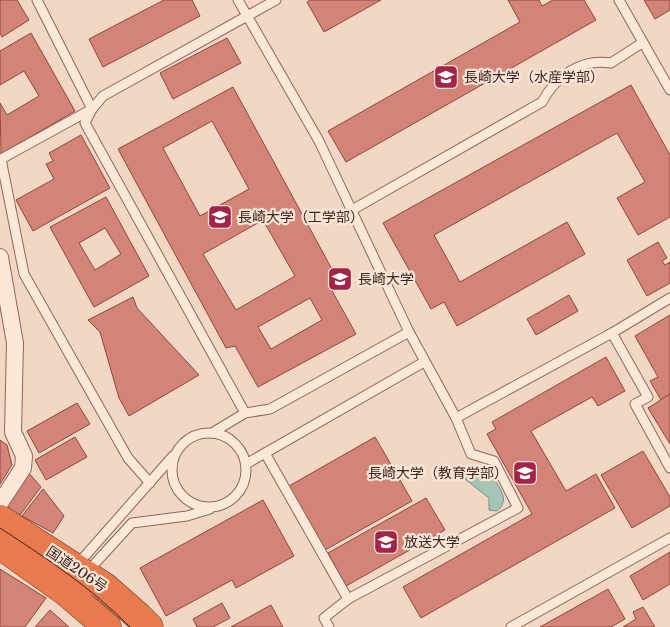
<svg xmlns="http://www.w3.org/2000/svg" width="670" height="627" font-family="'Libre Baskerville','Noto Sans JP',serif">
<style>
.water{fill:#a6c5b4;stroke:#6c947f}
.building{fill:#d38477;stroke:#90463c;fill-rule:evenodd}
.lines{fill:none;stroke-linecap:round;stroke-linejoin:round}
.lane-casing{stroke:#8f6658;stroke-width:11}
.street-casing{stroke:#8f6658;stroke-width:18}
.highway-casing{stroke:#5c362d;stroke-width:29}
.lane{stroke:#fce8d9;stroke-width:9}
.street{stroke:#fce8d9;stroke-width:16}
.highway{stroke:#e87a4e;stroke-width:28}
.tram{stroke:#3e241e;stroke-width:1}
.labels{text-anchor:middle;stroke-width:4.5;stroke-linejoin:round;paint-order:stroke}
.poi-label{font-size:14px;fill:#3e241e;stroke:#f9e4d5;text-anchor:start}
.street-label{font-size:14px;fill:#3e241e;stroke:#f9e4d5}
</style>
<rect width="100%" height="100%" fill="#f2d8c4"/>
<path class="water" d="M 470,473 L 491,475 C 499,487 511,500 497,511 L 489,510 L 489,498 L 465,479 Z"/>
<g class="building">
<polygon points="0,0 17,0 29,20 2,37 0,33"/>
<polygon points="164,0 192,0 200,16 103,67 89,39"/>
<polygon points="310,0 381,0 324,32 307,2"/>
<polygon points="508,0 539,0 542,6 553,0 584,0 596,20 346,162 328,131 520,22"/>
<polygon points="644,0 670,0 670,10 655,19"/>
<polygon points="31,33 75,111 1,154 0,103 7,115 39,96 24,71 0,85 0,51"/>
<polygon points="227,38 241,63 173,99 160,73"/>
<polygon points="631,85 670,155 670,217 638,235 617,198 645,182 617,133 434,235 460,282 567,222 585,254 457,326 444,302 431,309 383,223"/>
<path d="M 233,87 L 340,284 L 331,289 L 356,334 L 258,387 L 235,346 L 226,348 L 118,149 ZM 212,121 L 249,189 L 200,216 L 163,148 ZM 263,220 L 295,276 L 236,310 L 203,254 ZM 310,298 L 322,320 L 271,349 L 258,327 Z"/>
<polygon points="81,135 110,188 33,231 16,200 54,179 46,164 53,161 49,153"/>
<path d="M 106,197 L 149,276 L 94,307 L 50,227 ZM 105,228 L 121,254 L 95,270 L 79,243 Z"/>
<polygon points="658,242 667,258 662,261 665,265 670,262 670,283 647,296 627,260"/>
<polygon points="569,295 578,311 536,335 527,319"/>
<polygon points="133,297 137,308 199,375 129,416 119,398 100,332 88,320"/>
<polygon points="670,315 670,394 661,400 650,381 658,377 635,336"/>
<polygon points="606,357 625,391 598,406 592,397 531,431 566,491 596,474 615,508 421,618 403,587 532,514 487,434 496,429 492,422"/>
<polygon points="670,394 670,444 648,408"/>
<polygon points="77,403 90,424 39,453 27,431"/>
<polygon points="75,437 87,457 46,480 35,460"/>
<polygon points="375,437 412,501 325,550 289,486"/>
<polygon points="0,440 7,445 12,465 0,484"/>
<polygon points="643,451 670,497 670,506 632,528 601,475"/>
<polygon points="28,472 41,487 20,515 4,506"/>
<polygon points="43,489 64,516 53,533 22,516"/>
<polygon points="426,498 445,530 346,586 328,553"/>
<polygon points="263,500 294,556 236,588 232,580 166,616 140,568"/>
<polygon points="670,552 670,584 643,600 630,576"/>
<polygon points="0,569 46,598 25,627 0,627"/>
<polygon points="608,589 625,619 611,627 540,627"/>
<polygon points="222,603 230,618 213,627 197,627 193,619"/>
<polygon points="271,605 283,627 231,627"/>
<polygon points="643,607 655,627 623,627 636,619 633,612"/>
<polygon points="50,610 69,627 35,627"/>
</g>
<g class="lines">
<defs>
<g id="lane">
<polyline points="37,0 92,109"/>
<polyline points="238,0 319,141 409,332 456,418 471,454 494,461 518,508 348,599 265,453"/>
<polyline points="619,0 670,90"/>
<polyline points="92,109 1,159 24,274 128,458 150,483"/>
<path d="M 352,210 L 542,102 C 556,76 581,58 611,63 L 642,43"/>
<polyline points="612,333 670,298"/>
<polyline points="245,413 85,123 92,109 103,96 276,0"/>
<polyline points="456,418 612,333 648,397 635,404 670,468"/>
<circle cx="209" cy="470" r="37"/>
<polyline points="212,433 245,413 270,409 409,332"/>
<polyline points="246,464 424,362"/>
<polyline points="77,565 173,456"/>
<polyline points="88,571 132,523 187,516 210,509"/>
<polyline points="329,627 324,618 348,599"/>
<polyline points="511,627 670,538"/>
</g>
<polyline id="street" points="0,257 15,343 13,432 24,456 23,468 0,503"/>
<g id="highway">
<polyline points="0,519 105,587 138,616 149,627"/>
<polyline points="0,545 66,592 107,627"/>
</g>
</defs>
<use href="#lane" class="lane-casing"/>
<use href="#street" class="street-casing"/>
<use href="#highway" class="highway-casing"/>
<use href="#lane" class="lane"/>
<use href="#street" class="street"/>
<use href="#highway" class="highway"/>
<path class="tram" d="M 0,528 C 46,558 92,588 130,627"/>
</g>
<defs>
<symbol id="university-square" viewBox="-11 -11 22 22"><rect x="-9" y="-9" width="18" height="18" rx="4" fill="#a42347" stroke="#f9e4d5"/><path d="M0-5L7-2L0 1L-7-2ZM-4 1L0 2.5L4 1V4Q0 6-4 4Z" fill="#fff"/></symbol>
</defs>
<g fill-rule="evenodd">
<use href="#university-square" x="432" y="63" width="28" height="28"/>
<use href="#university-square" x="206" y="203" width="28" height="28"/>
<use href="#university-square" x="326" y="265" width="28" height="28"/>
<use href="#university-square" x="511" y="459" width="28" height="28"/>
<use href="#university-square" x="372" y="528" width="28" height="28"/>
</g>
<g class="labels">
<g class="poi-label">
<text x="464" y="82">長崎大学（水産学部）</text>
<text x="238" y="222">長崎大学（工学部）</text>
<text x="358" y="284">長崎大学</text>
<text x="508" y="478" text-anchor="end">長崎大学（教育学部）</text>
<text x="404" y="547">放送大学</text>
</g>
<g class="street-label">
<text transform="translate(77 569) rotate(34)" y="5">国道206号</text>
</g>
</g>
</svg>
